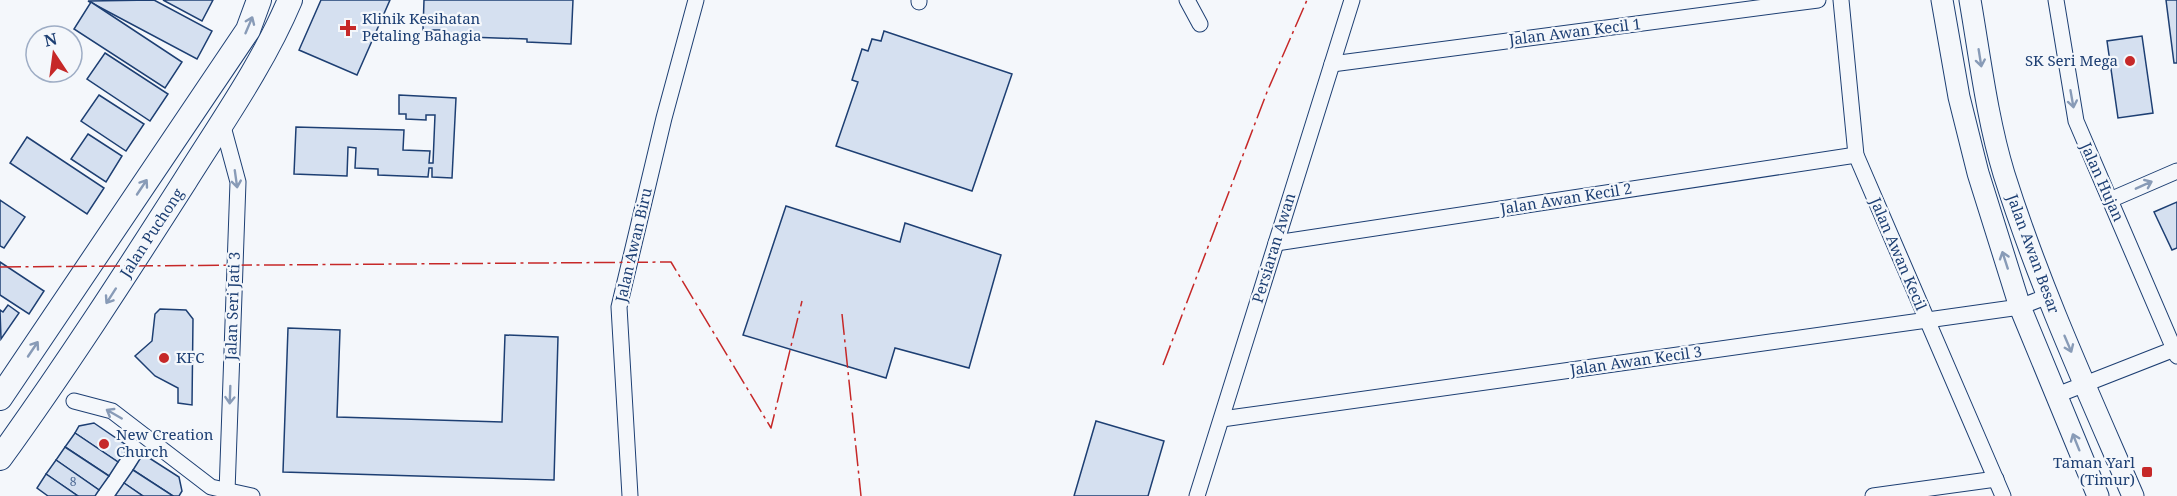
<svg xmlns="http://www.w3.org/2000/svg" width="2177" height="496" font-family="'Noto Serif',serif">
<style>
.building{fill:#d5e0f0;stroke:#1d3f73;stroke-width:1.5}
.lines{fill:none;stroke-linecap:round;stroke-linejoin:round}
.minor-casing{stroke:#1d3f73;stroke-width:17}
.secondary-casing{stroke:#1d3f73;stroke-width:23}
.primary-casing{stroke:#1d3f73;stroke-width:26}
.minor{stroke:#f4f7fb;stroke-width:15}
.secondary{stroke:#f4f7fb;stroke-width:21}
.primary{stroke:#f4f7fb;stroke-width:24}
.power{stroke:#c62828;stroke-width:1.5;stroke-dasharray:21 4.5 3 4.5;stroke-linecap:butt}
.oneway{stroke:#889bb7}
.poi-dot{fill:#c62828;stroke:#f4f7fb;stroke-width:2}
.labels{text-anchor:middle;stroke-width:4.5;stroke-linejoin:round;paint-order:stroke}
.number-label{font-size:12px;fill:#4b6792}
.poi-label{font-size:15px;fill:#1d3f73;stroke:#f4f7fb;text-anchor:start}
.street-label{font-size:15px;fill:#1d3f73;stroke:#f4f7fb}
</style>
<rect width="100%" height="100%" fill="#f4f7fb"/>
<g class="building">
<polygon points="154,0 212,31 197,59 88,1"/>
<polygon points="163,0 213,0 202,21"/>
<polygon points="321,0 390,0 357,75 299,50"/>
<polygon points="424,0 573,0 571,44 527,42 527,39 441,36 442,30 423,30"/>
<polygon points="2166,0 2177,0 2177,63 2174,63"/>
<polygon points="91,2 182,62 165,88 74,29"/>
<polygon points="884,31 1012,74 972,191 836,146 858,82 852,80 862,49 868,51 872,39 881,41"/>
<polygon points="2142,36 2153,113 2118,118 2107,41"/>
<polygon points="105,53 168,94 150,121 87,79"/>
<polygon points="99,95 144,124 126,151 81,121"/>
<polygon points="399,95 456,98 452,178 432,177 432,168 429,168 428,177 378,175 378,169 355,168 356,148 348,147 347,176 294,174 296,127 404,130 403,150 430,151 429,163 433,163 435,115 426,115 426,120 406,119 406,114 399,114"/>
<polygon points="88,134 122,156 106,182 71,159"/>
<polygon points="27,137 104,188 87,214 10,163"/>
<polygon points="0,200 25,217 4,248 0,246"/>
<polygon points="2177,202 2177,248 2172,250 2154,212"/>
<polygon points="786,206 900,242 905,223 1001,255 969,368 895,348 886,378 743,335"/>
<polygon points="0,262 44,291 29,314 0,295"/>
<polygon points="8,305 19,313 1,339 0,310 3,312"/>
<polygon points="160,309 186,310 193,319 192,405 178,403 178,388 155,376 135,356 152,341 155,314"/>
<polygon points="288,328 340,330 337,417 502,422 505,335 558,337 554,480 283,472"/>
<polygon points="1096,421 1164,441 1148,496 1074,496"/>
<polygon points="94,423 129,447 118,462 75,433 79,426"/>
<polygon points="75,433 118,462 109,476 65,447"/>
<polygon points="65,447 109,476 99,490 56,460"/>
<polygon points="143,454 179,477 182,491 179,496 173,496 133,470"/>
<polygon points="56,460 99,490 95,496 78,496 46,474"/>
<polygon points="133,470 173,496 143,496 124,483"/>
<polygon points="46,474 78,496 48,496 37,488"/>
<polygon points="124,483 143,496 115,496"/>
</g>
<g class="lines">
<defs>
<g id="minor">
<polyline points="919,0 919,2"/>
<polyline points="1187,0 1200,24"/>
<polyline points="1841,0 1856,155 2003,496"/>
<polyline points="2056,0 2076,121 2177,356"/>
<polyline points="1332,64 1818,0"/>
<polyline points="222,123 238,182 227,492"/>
<polyline points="2110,200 2177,171"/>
<polyline points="1276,243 1856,155"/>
<polyline points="2057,395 2177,348"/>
<polyline points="74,401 112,411 211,487 252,496"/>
<polyline points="1222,419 2020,307 2048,296"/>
<polyline points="630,496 619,307 664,118 696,0"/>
<polyline points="1197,496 1352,0"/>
<polyline points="1873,496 1996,479"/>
</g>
<g id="secondary">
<polyline points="1942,0 1959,97 1978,173 2020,307 2098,496"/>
<path d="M 1970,0 C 1980,58 1987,118 2004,174 C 2039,285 2087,390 2133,496"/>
</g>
<g id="primary">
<polyline points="0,398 248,30 259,0"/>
<path d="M 0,458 C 65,368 125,275 185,181 C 222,122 263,64 290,0"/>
</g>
</defs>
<use href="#minor" class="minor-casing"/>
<use href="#secondary" class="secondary-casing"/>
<use href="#primary" class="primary-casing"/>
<use href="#minor" class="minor"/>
<use href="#secondary" class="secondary"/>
<use href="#primary" class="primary"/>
<g class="power">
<polyline points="0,267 671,262 771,428 802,301"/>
<polyline points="842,314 861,496"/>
<polyline points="1163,365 1267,92 1307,0"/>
</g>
</g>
<defs><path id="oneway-shaft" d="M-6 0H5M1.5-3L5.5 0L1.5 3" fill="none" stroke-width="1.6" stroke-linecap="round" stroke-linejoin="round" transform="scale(1.5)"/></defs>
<g class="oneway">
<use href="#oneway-shaft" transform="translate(249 25) rotate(-67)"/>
<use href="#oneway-shaft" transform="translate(1980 58) rotate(81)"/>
<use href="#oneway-shaft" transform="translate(2072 99) rotate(80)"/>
<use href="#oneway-shaft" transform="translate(236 179) rotate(82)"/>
<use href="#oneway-shaft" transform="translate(2144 185) rotate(-24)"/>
<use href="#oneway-shaft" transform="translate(142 187) rotate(-56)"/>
<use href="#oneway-shaft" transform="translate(2005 260) rotate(-108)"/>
<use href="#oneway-shaft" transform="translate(111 296) rotate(123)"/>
<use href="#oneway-shaft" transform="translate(2068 344) rotate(67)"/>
<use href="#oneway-shaft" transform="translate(33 349) rotate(-56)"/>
<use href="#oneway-shaft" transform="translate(230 395) rotate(92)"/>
<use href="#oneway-shaft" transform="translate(114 414) rotate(-150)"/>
<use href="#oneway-shaft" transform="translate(2076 442) rotate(-112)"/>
</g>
<g class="poi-dot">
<path d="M345 19h6v6h6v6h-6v6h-6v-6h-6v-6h6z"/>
<circle cx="2130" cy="61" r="6"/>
<circle cx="164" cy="358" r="6"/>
<circle cx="104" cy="444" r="6"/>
<rect x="2141" y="466" width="12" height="12" rx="3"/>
</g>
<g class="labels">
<g class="number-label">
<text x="73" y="486">8</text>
</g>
<g class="poi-label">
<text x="362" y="24">Klinik Kesihatan<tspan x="362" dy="17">Petaling Bahagia</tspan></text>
<text x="2118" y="66" text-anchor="end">SK Seri Mega</text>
<text x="176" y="363">KFC</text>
<text x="116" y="440">New Creation<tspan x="116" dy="17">Church</tspan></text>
<text x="2135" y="468" text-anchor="end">Taman Yarl<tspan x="2135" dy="17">(Timur)</tspan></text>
</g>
<g class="street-label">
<text transform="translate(1575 32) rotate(-7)" y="5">Jalan Awan Kecil 1</text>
<text transform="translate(2102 182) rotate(66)" y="5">Jalan Hujan</text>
<text transform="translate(1566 199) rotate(-9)" y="5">Jalan Awan Kecil 2</text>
<text transform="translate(152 233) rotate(-57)" y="5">Jalan Puchong</text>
<text transform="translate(634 245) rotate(-77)" y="5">Jalan Awan Biru</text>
<text transform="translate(1274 248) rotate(-73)" y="5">Persiaran Awan</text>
<text transform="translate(1898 254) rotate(67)" y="5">Jalan Awan Kecil</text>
<text transform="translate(2033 254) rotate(70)" y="5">Jalan Awan Besar</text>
<text transform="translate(233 306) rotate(-88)" y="5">Jalan Seri Jati 3</text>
<text transform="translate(1636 361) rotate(-8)" y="5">Jalan Awan Kecil 3</text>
</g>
</g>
<g transform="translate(54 54) rotate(347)"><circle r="28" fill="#f4f7fb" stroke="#9eadc5" stroke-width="1.5"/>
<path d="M0-4.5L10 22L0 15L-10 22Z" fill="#c62828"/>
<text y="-9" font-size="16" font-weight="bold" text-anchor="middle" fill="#1d3f73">N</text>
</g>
</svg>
